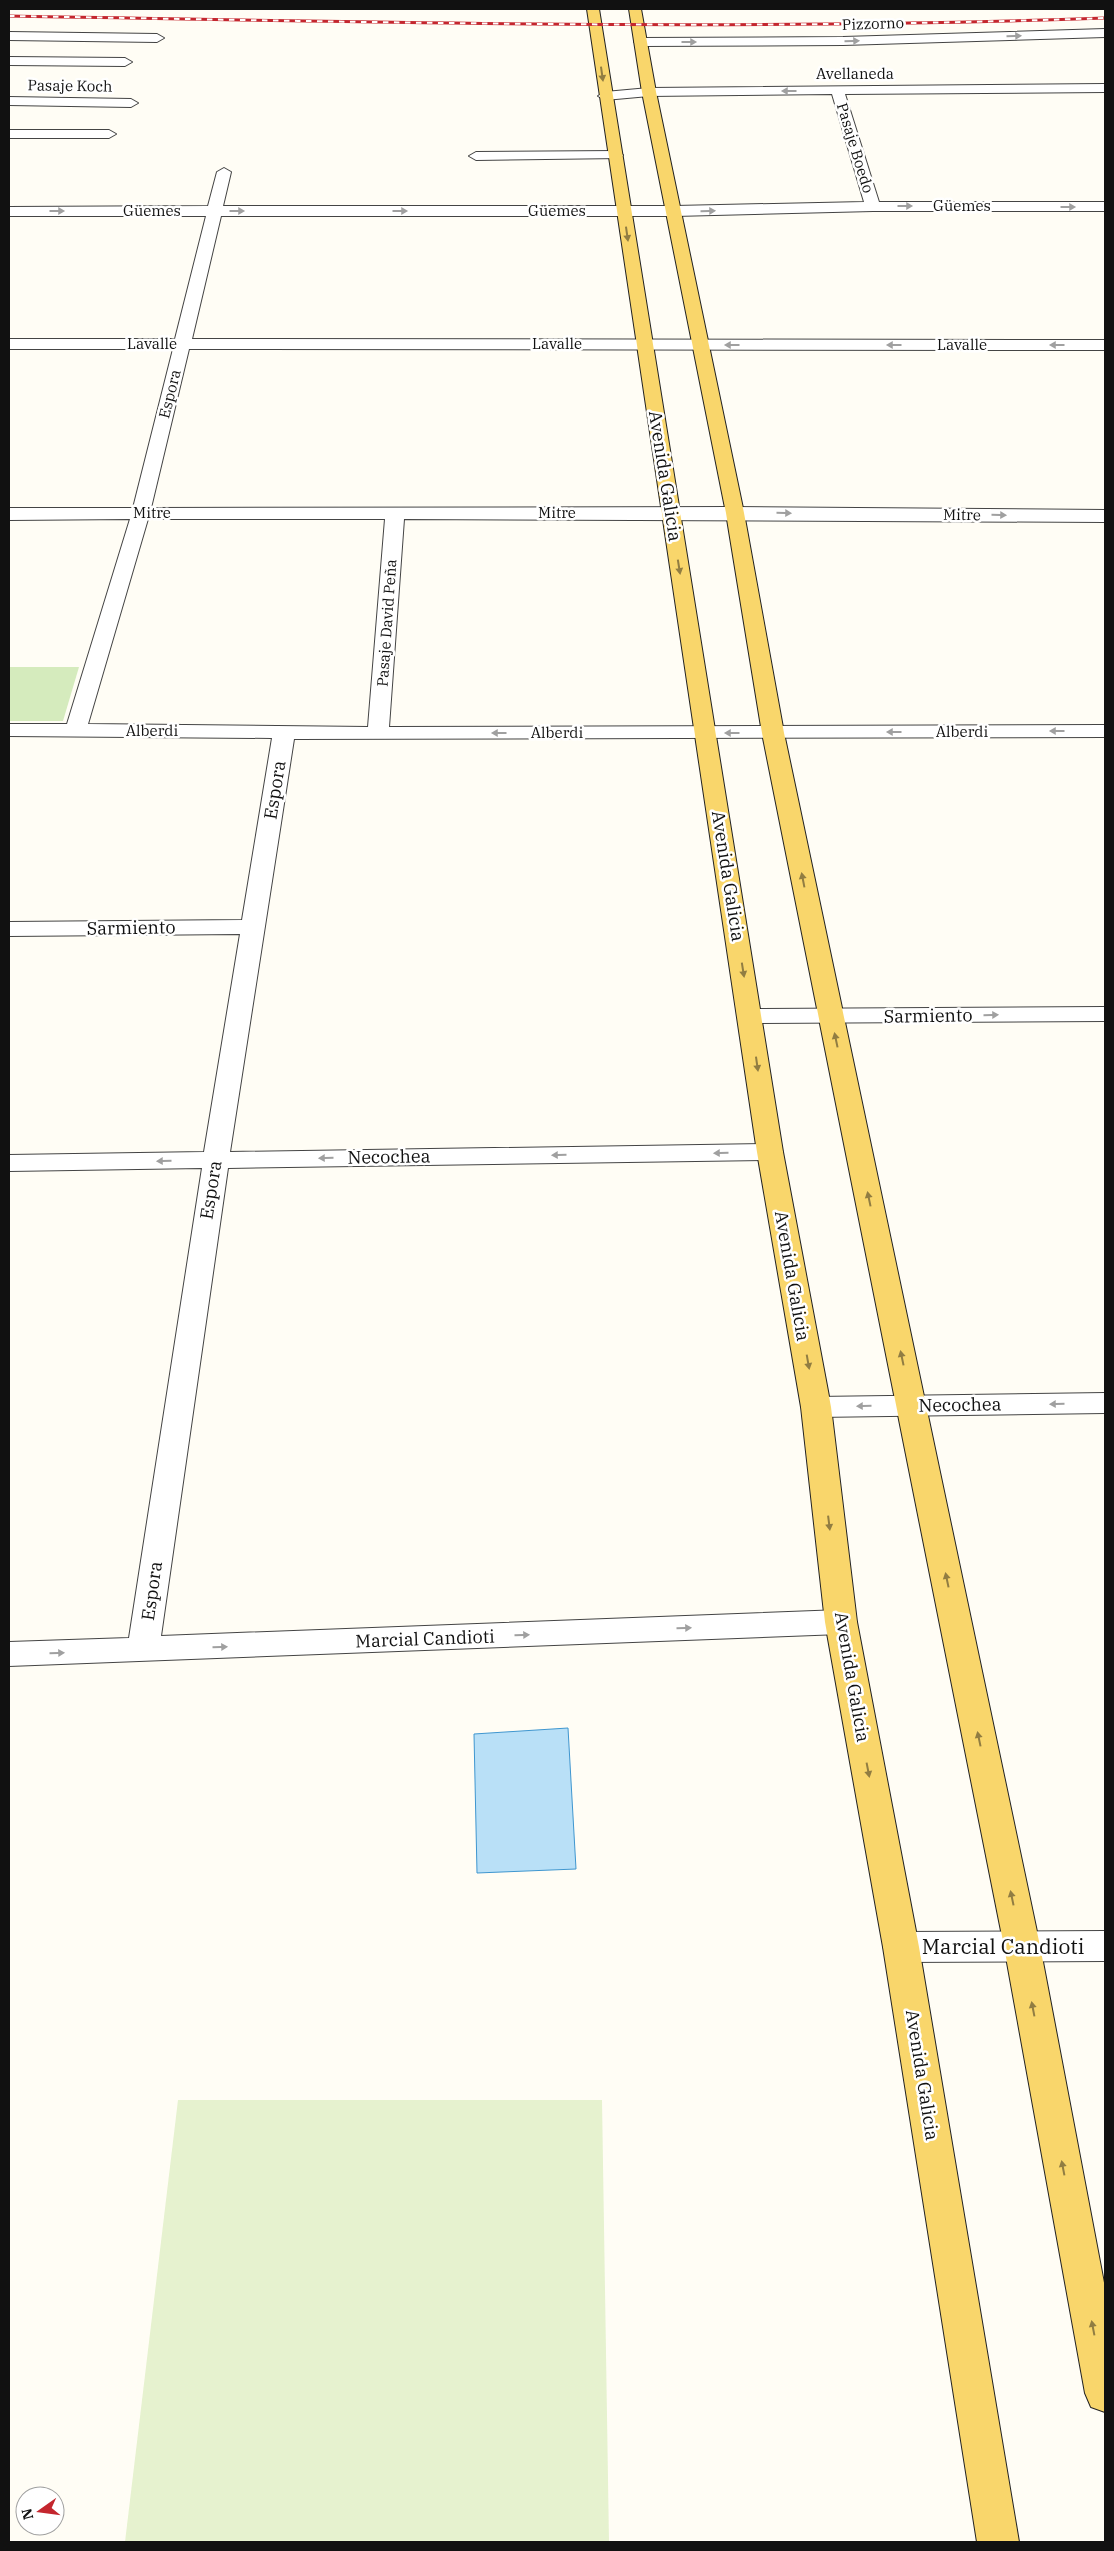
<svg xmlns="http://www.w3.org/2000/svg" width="1114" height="2551" font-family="'IBM Plex Serif',serif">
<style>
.green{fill:#d5ebbd}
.pitch{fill:#e6f2cf}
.water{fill:#b9e0f7;stroke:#3f96cf}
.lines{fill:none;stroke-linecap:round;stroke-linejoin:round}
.minor-casing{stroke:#444;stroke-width:2}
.major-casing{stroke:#222;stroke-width:2}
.minor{fill:#fff;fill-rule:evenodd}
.major{fill:#f9d66b;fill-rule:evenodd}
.rail-casing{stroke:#c4262e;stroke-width:3}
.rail{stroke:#fff;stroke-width:2;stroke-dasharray:5.5;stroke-linecap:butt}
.oneway{fill:#a0a0a0}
.oneway2{fill:#917d42}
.labels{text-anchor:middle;stroke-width:5;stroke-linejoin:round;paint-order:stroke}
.far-street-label{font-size:15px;fill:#111;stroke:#fff}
.street-label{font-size:18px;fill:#111;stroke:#fff}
.near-street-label{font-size:21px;fill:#111;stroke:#fff}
</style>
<rect width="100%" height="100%" fill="#fffdf5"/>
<polygon class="green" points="9,667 79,667 63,721 9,721"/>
<polygon class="pitch" points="178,2100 602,2100 609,2542 125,2542"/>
<polygon class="water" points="568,1728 576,1869 477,1873 474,1734"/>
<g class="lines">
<defs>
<g id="minor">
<polygon points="1105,29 1105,37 843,45 641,46 634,42 641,38 843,37"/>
<polygon points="9,32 157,34 164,38 157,42 9,40"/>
<polygon points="9,57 125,58 132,62 125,66 9,65"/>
<path d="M 1105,84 L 1105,92 L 845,94 L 879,202 L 1105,202 L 1105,211 L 873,211 L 675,216 L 221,216 L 192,339 L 1105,340 L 1105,350 L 189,349 L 151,508 L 735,507 L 1105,510 L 1105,522 L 404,519 L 389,727 L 1105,725 L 1105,737 L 294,739 L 230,1152 L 770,1144 L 779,1146 L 783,1152 L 779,1158 L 770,1160 L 228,1168 L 161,1636 L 841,1610 L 852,1614 L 857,1622 L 852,1630 L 841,1634 L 9,1666 L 9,1642 L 129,1638 L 202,1168 L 9,1171 L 9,1155 L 204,1152 L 240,934 L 9,936 L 9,922 L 242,920 L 272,738 L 9,736 L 9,724 L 67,724 L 130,519 L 9,520 L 9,508 L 133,508 L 173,349 L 9,349 L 9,339 L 175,339 L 206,216 L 9,216 L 9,207 L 208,206 L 217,172 L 224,168 L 231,172 L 223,206 L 675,206 L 864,202 L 832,94 L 649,96 L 605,100 L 598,96 L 605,92 L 649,88 ZM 148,519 L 385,519 L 368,727 L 88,724 Z"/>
<polygon points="9,97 131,99 138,103 131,107 9,105"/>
<polygon points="9,130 109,130 116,134 109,138 9,138"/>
<polygon points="616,151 623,155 621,158 476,160 469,156 476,152"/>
<polygon points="1105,1007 1105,1021 750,1023 741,1021 738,1016 741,1011 750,1009"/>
<polygon points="1105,1393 1105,1413 816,1417 806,1414 801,1407 806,1400 816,1397"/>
<polygon points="1105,1931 1105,1961 901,1962 889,1957 883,1947 889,1937 901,1932"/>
</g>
<g id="major">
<polygon points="587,9 599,9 783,1152 831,1407 857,1622 919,1947 1019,2542 977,2542 883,1947 825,1622 801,1407 757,1152"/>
<polygon points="629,9 641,9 656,92 744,513 784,733 1040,1946 1105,2288 1105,2412 1091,2407 1085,2393 1004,1946 762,733 726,513 642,92"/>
</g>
</defs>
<use href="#minor" class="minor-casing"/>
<use href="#major" class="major-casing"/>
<use href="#minor" class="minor"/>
<use href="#major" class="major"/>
<defs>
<path id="rail" d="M 9,16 C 374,22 740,31 1105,18"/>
</defs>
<use href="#rail" class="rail-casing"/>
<use href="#rail" class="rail"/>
</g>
<defs><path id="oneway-solid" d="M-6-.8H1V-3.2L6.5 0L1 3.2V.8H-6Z" transform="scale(1.25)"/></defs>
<g class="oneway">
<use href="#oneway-solid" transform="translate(1014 36) rotate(-2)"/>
<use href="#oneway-solid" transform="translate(852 41) rotate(-2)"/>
<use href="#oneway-solid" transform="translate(689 42)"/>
<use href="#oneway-solid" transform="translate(789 91) rotate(180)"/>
<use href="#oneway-solid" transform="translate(905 206)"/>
<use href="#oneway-solid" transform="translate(1068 207)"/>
<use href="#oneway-solid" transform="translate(57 211)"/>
<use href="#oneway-solid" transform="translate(237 211)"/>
<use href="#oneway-solid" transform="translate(400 211)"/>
<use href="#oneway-solid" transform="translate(708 211) rotate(-1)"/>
<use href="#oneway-solid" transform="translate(732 345) rotate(-180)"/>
<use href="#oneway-solid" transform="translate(894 345) rotate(-180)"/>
<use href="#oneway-solid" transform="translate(1057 345) rotate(-180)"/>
<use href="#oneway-solid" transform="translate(784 513) rotate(1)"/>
<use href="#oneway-solid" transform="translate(999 515) rotate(1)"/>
<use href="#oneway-solid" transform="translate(1057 731) rotate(180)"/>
<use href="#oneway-solid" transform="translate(894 732) rotate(180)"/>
<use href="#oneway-solid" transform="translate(499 733) rotate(-180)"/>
<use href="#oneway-solid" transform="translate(732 733) rotate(180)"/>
<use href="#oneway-solid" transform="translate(991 1015) rotate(-1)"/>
<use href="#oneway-solid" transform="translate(721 1153) rotate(179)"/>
<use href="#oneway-solid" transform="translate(559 1155) rotate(179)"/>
<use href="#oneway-solid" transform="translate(326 1158) rotate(179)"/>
<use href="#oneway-solid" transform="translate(164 1161) rotate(179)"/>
<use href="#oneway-solid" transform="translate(1057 1404) rotate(179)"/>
<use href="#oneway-solid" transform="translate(864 1406) rotate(179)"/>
<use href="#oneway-solid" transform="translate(684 1628) rotate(-2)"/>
<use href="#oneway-solid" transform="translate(522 1635) rotate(-2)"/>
<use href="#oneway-solid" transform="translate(220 1647) rotate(-2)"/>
<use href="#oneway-solid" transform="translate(57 1653) rotate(-2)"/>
</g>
<g class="oneway2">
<use href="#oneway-solid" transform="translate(602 74) rotate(82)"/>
<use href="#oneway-solid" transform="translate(627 234) rotate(82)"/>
<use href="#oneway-solid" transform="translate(679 567) rotate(81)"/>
<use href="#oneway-solid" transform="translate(803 880) rotate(-101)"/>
<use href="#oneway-solid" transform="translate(743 970) rotate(81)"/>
<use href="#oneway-solid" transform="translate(836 1040) rotate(-102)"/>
<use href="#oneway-solid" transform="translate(757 1064) rotate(82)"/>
<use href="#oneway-solid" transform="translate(869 1199) rotate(-102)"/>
<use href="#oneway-solid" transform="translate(902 1358) rotate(-102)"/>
<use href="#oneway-solid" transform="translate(808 1362) rotate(80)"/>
<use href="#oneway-solid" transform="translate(829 1523) rotate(83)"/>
<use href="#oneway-solid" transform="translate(947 1580) rotate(-102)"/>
<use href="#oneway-solid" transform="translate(979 1739) rotate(-102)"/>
<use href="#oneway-solid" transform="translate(868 1770) rotate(79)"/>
<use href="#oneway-solid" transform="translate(1012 1898) rotate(-102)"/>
<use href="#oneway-solid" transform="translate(1033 2009) rotate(-101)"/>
<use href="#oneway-solid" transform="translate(1063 2168) rotate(-101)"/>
<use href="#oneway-solid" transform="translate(1093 2328) rotate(-101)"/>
</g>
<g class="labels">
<g class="far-street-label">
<text transform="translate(873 24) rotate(-2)" y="5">Pizzorno</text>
<text x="855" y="79">Avellaneda</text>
<text transform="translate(70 86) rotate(1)" y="5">Pasaje Koch</text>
<text transform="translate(855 148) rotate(73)" y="5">Pasaje Boedo</text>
<text x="962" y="211">Güemes</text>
<text x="152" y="216">Güemes</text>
<text x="557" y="216">Güemes</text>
<text x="152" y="349">Lavalle</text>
<text x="557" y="349">Lavalle</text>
<text x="962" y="350">Lavalle</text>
<text transform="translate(170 394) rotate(-76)" y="5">Espora</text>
<text x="152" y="518">Mitre</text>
<text x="557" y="518">Mitre</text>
<text transform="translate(962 515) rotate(1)" y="5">Mitre</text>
<text transform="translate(387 623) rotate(-86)" y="5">Pasaje David Peña</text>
<text x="152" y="736">Alberdi</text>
<text x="962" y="737">Alberdi</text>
<text x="557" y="738">Alberdi</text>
</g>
<g class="street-label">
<text transform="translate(665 476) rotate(81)" y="6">Avenida Galicia</text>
<text transform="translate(275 790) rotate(-81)" y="6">Espora</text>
<text transform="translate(728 876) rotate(81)" y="6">Avenida Galicia</text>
<text transform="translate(131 928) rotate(-1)" y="6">Sarmiento</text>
<text transform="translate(928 1016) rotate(-1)" y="6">Sarmiento</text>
<text transform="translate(389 1157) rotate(-1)" y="6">Necochea</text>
<text transform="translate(211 1190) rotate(-81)" y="6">Espora</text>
<text transform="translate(792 1276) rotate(80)" y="6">Avenida Galicia</text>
<text transform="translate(960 1405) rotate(-1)" y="6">Necochea</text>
<text transform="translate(152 1591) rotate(-82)" y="6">Espora</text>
<text transform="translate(425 1639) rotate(-2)" y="6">Marcial Candioti</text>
<text transform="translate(852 1677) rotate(80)" y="6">Avenida Galicia</text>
<text transform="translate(922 2075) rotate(81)" y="6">Avenida Galicia</text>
</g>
<g class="near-street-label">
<text x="1003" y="1954">Marcial Candioti</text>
</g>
</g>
<rect width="1114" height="2551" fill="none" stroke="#111111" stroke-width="20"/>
<g transform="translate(40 2511) rotate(256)"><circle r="24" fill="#ffffff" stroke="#a0a0a0"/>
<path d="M0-4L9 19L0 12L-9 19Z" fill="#c4262e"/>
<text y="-8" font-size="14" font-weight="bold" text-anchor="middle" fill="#111111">N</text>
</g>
</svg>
